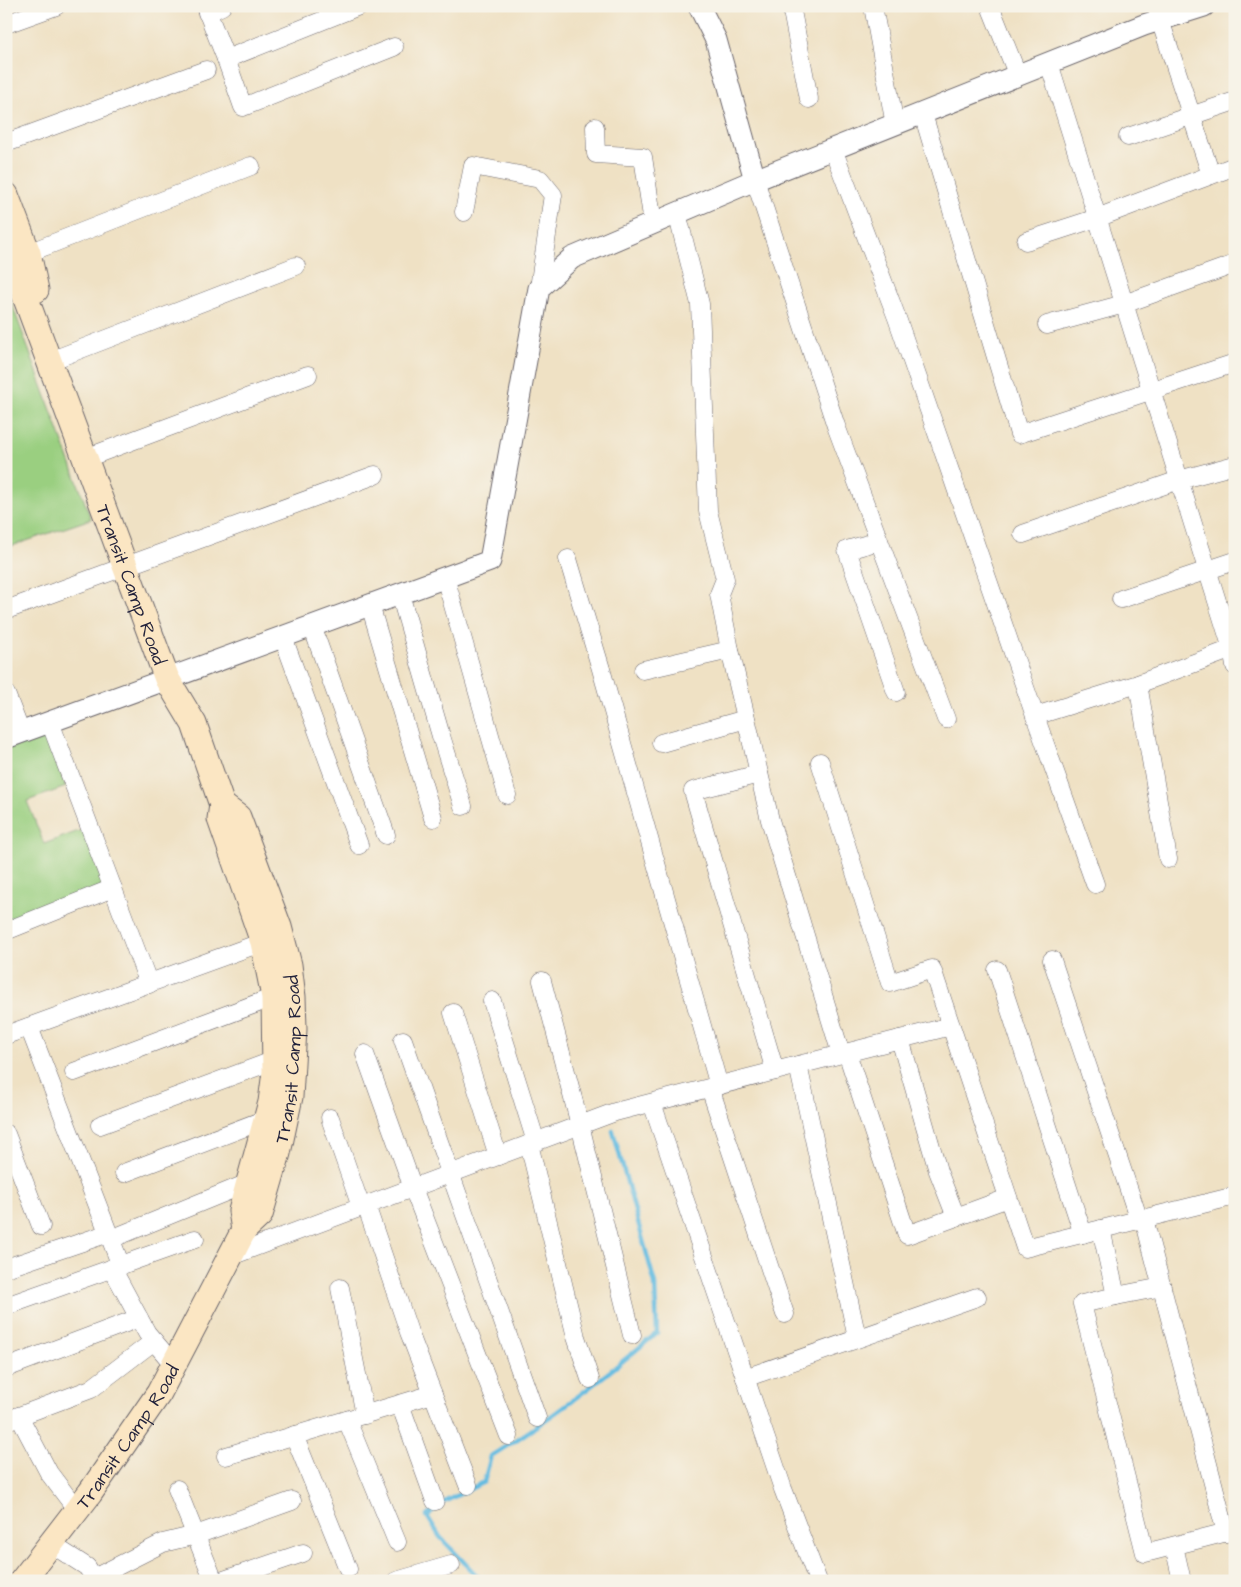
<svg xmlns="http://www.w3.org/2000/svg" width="1241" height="1587" font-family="'Architects Daughter',sans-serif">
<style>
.green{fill:#9acf80;stroke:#5e785e}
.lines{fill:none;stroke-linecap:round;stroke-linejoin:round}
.stream{stroke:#64bce1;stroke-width:4.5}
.minor-casing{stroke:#6a656b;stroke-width:19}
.tertiary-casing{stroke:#6a656b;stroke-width:23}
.secondary-casing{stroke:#6a656b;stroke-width:27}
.minor{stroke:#fff;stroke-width:18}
.tertiary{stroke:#fff;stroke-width:21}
.secondary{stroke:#fbe6c3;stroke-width:25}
.labels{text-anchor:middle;stroke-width:4.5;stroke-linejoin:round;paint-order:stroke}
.street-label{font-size:19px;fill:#22223b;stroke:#f7f3e8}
</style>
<rect width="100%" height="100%" fill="#f7f3e8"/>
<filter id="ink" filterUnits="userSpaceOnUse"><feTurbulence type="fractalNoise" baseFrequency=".02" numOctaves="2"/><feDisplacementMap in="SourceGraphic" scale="10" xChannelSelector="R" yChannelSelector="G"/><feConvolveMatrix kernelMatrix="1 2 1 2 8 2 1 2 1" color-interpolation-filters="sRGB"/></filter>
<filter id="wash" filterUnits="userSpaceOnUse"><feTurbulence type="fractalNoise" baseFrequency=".0096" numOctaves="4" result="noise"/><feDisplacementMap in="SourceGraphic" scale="20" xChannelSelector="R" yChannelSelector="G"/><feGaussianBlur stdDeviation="1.12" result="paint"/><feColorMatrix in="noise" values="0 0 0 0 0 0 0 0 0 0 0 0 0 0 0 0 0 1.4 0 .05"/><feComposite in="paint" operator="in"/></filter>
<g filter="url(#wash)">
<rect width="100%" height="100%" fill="#efe1c4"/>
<g class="green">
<polygon points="6,288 91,519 6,548"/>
<polygon points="46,735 66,787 27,801 44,844 84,829 105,888 6,925 6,749"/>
</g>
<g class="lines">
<path class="stream" d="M 482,1581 L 440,1537 L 427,1516 L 442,1503 L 484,1482 L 491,1456 C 550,1420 604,1377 657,1333 L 655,1284 L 613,1131"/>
</g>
</g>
<g filter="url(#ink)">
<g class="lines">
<defs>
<g id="minor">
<polyline points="205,6 226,59 243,107 394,47"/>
<polyline points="791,6 809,99"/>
<polyline points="873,6 895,125"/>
<polyline points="990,6 1018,76"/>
<polyline points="207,13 222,6"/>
<polyline points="1160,20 1211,175"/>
<polyline points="6,24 56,6"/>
<polyline points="226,59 359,6"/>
<polyline points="1049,63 1232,649 1235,666"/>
<polyline points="923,114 1019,434 1235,363"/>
<polyline points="595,127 596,154 643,157 653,223"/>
<polyline points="1128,137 1235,101"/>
<polyline points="6,143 206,70"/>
<polyline points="833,149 897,318 1035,716 1095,884"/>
<polyline points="755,180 836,426 946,719"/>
<polyline points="464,212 473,166 540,179 553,195 539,288"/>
<polyline points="677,213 700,304 708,511 725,579 719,594 730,650 770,820 841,1054"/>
<polyline points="1026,241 1097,218 1235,166"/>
<polyline points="28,253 251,166"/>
<polyline points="1047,325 1124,304 1235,264"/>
<polyline points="50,361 296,266"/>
<polyline points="86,458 308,375"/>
<polyline points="1023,534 1179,480 1235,465"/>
<polyline points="879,541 847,550 896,692"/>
<polyline points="568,559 601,669 719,1086"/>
<polyline points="445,577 507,795"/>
<polyline points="400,594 441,736 463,806"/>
<polyline points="1121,599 1235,561"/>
<polyline points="370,605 433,818"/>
<polyline points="6,610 375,475"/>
<polyline points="312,626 386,835"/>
<polyline points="283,637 359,845"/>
<polyline points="643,670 730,650"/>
<polyline points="1138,684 1168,859"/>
<polyline points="6,694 21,733"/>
<polyline points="1035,716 1138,684 1232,649"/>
<polyline points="50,722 149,984"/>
<polyline points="661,743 746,719"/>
<polyline points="820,762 890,983 932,969 1025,1248 1235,1196"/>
<polyline points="759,774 693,791 775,1071"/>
<polyline points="6,931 113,888"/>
<polyline points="1052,960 1139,1220"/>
<polyline points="997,970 1083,1234"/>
<polyline points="542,981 580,1125 632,1335"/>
<polyline points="492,1001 536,1142"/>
<polyline points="453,1013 498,1156"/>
<polyline points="29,1027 121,1266"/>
<polyline points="6,1035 263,942"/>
<polyline points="900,1039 938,1171 956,1217"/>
<polyline points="403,1040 537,1418"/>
<polyline points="847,1053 907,1235 1008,1198"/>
<polyline points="365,1054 413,1188 509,1436"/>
<polyline points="798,1065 857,1338"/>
<polyline points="74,1072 274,997"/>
<polyline points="710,1088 785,1314"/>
<polyline points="652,1103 783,1489 818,1581"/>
<polyline points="330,1118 361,1207"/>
<polyline points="100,1125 275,1060"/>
<polyline points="6,1134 41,1226"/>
<polyline points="529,1144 576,1337 590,1379"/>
<polyline points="124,1173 266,1119"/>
<polyline points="366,1205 409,1332 468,1485"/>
<polyline points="1144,1219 1226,1533"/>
<polyline points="1101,1229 1116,1296 1082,1304 1145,1553 1235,1530"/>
<polyline points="111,1239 248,1183"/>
<polyline points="231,1256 615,1112 951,1026"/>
<polyline points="6,1268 109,1233"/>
<polyline points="112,1268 147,1333 174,1365"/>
<polyline points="340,1288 365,1415"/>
<polyline points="1116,1296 1162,1287"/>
<polyline points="6,1306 195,1239"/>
<polyline points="6,1368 139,1318"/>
<polyline points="745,1378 977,1297"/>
<polyline points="400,1404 435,1501"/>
<polyline points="19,1416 49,1473 77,1510"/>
<polyline points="347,1420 397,1542"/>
<polyline points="6,1421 91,1389 154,1341"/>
<polyline points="294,1435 348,1569"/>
<polyline points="226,1456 433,1394"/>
<polyline points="177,1489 214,1581"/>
<polyline points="51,1544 87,1567 96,1581"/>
<polyline points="1174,1546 1182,1581"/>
<polyline points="94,1578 163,1543 196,1535 292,1501"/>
<polyline points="221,1581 303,1553"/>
<polyline points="396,1581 451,1565"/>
</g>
<g id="tertiary">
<polyline points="699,6 716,40 755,180"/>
<polyline points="6,738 490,561 539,288 572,258 755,180 1144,25 1204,6"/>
</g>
<g id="secondary">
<polyline points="6,195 28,253 36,290"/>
<path id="s1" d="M 6,245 L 167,679 L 194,724 L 222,805 L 220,819 L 263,942 L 274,997 L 275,1072 L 271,1102 L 241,1211 L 244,1230"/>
<path id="s2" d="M 22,1581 L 90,1493 L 159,1393 L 244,1230 L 260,1215 L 278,1153 L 290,1097 L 294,1029 L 293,997 L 289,965 L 279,927 L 238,817 L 222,805"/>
</g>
</defs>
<use href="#minor" class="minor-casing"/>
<use href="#tertiary" class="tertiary-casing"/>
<use href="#secondary" class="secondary-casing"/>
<use href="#minor" class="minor"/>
<use href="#tertiary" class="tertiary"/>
<use href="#secondary" class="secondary"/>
</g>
</g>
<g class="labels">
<g class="street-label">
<text dy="7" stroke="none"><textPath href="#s1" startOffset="362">Transit Camp Road</textPath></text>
<text dy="7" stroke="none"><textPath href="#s2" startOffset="598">Transit Camp Road</textPath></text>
<text dy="7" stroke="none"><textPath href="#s2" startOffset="179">Transit Camp Road</textPath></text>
</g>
</g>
<rect width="1241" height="1587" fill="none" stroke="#f7f3e8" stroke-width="25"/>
</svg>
